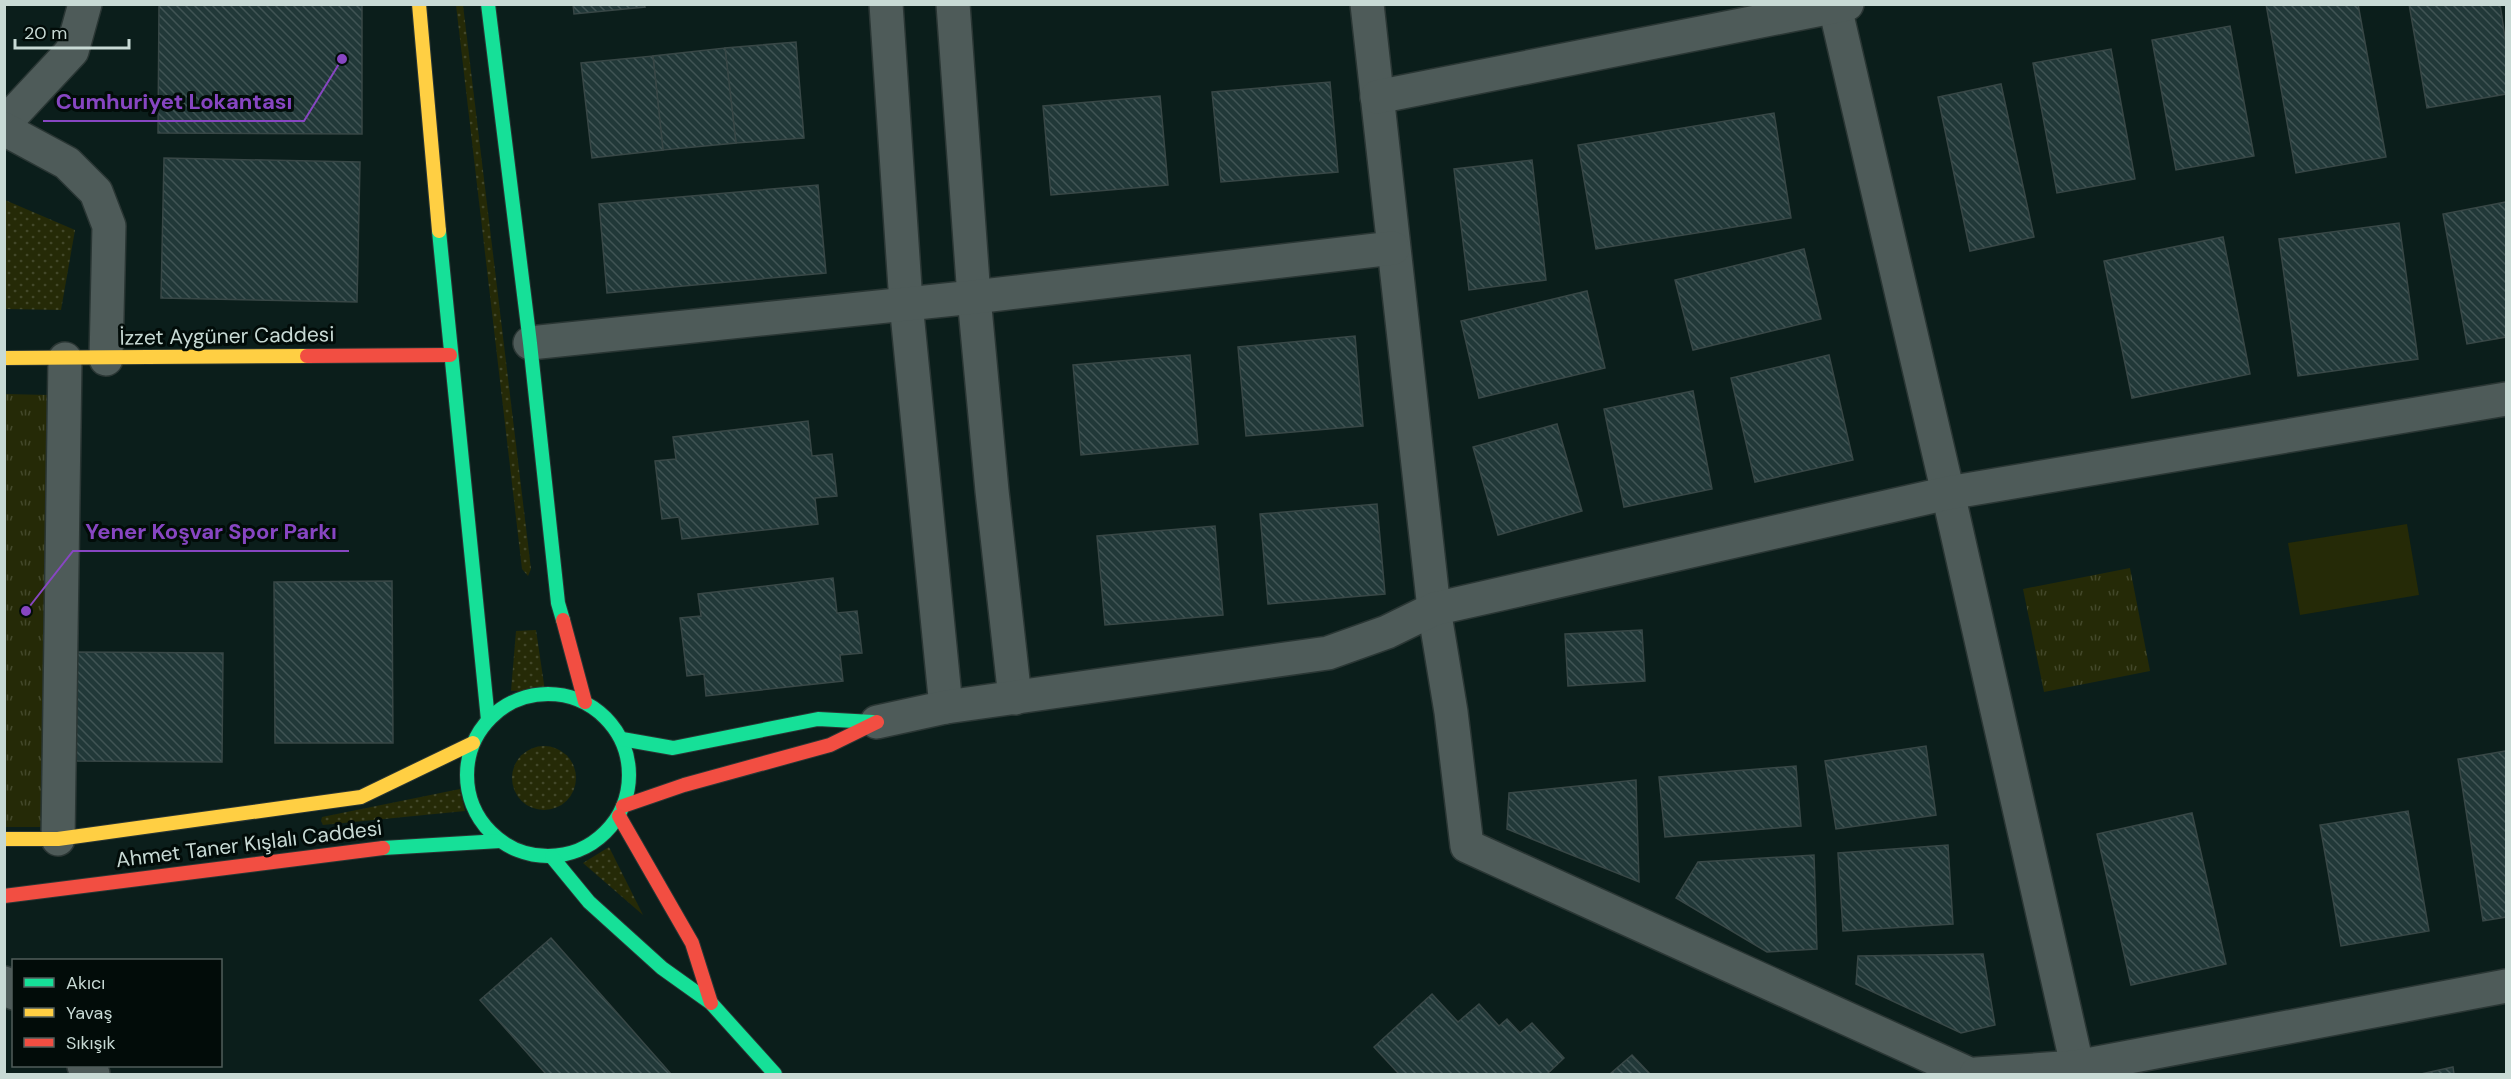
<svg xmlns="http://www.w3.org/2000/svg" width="2511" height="1079" font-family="'DM Sans',sans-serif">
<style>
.grass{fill:url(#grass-dots)}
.park{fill:url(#park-tufts)}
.pitch{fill:#252a07}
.building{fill:url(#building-back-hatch);stroke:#384746;stroke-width:1.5}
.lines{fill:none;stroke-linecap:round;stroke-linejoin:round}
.street-casing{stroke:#2a3634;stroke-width:36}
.fast-casing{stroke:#2a3634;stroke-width:16}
.slow-casing{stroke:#2a3634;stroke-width:16}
.jam-casing{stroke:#2a3634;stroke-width:16}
.street{stroke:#4e5b59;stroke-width:33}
.fast{stroke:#16e098;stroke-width:14}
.slow{stroke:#ffcf43;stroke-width:14}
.jam{stroke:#f24e42;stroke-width:14}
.labels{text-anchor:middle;stroke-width:6;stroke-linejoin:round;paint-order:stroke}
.street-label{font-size:21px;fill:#c8dad5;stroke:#020c09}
.leader{fill:none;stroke:#8746c2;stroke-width:2}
.callout-dot{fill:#8746c2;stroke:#020c09;stroke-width:2}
.callout-label{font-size:22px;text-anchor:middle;font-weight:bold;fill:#8746c2;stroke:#020c09;stroke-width:6;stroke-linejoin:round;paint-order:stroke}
</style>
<defs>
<pattern id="grass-dots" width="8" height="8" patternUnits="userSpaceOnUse" patternTransform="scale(1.5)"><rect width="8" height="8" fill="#252a07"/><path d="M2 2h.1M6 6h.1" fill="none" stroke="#43482a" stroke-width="1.8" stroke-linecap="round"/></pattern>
<pattern id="park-tufts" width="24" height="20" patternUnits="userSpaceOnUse" patternTransform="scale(1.5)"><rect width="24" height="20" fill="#252a07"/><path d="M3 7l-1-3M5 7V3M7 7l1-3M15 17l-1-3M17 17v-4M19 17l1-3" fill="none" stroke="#43482a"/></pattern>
<pattern id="building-back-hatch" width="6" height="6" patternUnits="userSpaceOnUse" patternTransform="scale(1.5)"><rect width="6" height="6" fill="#213838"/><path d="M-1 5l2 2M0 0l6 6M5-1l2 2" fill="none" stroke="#405454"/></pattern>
</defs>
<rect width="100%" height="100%" fill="#0b1e1b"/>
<g class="grass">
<polygon points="456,5 463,5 531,569 528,576 522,569"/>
<polygon points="5,200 75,230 61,310 5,309"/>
<polygon points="536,630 545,691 511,691 516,631"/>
<circle cx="544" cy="778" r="32"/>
<polygon points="460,789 465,811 323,825 321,821 322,817"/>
<polygon points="609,847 643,915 583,863"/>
</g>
<g class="park">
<polygon points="5,394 50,395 44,827 5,827"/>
<polygon points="2130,568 2150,671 2044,692 2023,589"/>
</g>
<polygon class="pitch" points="2407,524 2419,595 2300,615 2288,543"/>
<g class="building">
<polygon points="159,4 362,4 362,134 158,133"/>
<polygon points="573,4 644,4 645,7 574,14"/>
<polygon points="2266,4 2358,4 2386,157 2296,173"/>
<polygon points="2409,4 2500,4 2506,44 2506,94 2427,108"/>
<polygon points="2230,26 2254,156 2176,170 2152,40"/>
<polygon points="796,42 804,138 736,143 725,48"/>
<polygon points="725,48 736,143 663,150 653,56"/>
<polygon points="2111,49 2135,179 2057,193 2033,63"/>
<polygon points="653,56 663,150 592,158 581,63"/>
<polygon points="1330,82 1338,172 1221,182 1212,92"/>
<polygon points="2001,84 2034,237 1970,251 1938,97"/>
<polygon points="1160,96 1168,185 1051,195 1043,106"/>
<polygon points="1774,113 1791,218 1596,249 1578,145"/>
<polygon points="164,158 360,162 357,302 161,298"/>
<polygon points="1532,160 1546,280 1469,290 1454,169"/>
<polygon points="818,185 826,273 607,293 599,204"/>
<polygon points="2506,202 2506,337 2467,344 2443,214"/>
<polygon points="2399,223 2418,359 2298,376 2279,239"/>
<polygon points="2223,237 2250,374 2132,398 2104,261"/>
<polygon points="1804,249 1821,319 1693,350 1675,280"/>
<polygon points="1587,291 1605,368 1479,398 1461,321"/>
<polygon points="1355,336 1363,426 1246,436 1238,347"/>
<polygon points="1190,355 1198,444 1081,455 1073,365"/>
<polygon points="1829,355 1853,460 1755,482 1731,378"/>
<polygon points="1693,391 1712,489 1624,507 1604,409"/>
<polygon points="808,421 812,456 832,454 837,496 815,498 818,524 682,539 679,517 662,519 655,461 676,459 673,437"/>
<polygon points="1557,424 1582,511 1498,535 1473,447"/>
<polygon points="1377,504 1385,594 1268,604 1260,514"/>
<polygon points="1215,526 1223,615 1105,625 1097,536"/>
<polygon points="833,578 837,613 857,611 862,653 840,655 843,681 706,696 704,674 687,676 680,618 701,616 698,594"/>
<polygon points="392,581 393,743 275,743 274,582"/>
<polygon points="1642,630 1645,681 1568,686 1565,634"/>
<polygon points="75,652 223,653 222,762 74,761"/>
<polygon points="1926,746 1936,815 1836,829 1825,761"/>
<polygon points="2506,751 2506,917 2483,921 2458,759"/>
<polygon points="1796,766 1801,826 1665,837 1659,777"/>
<polygon points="1636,780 1639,882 1507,829 1509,793"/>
<polygon points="2408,811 2429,931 2341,946 2320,825"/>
<polygon points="2192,813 2226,964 2131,985 2097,834"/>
<polygon points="1948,845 1953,924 1843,931 1838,853"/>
<polygon points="1814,855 1817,949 1767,952 1676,898 1698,862"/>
<polygon points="551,938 671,1074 546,1074 480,1000"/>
<polygon points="1983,954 1995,1025 1961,1033 1856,984 1858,956"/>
<polygon points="1432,994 1458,1022 1479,1004 1499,1026 1507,1019 1520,1033 1532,1023 1564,1058 1547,1074 1399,1074 1374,1047"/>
<polygon points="1632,1055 1650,1074 1610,1074"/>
<polygon points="2453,1067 2454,1074 2421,1074"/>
</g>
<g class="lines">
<defs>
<g id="street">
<polyline points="886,4 906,303 946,707"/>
<polyline points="953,4 974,297 992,491 1015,698"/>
<polyline points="1367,4 1434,609 1451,712 1467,846 1969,1074"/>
<polyline points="1835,7 1948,493 2079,1074"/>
<polyline points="1377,97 1847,4"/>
<polyline points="4,124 72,51 85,4"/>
<polyline points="4,129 67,163 96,192 109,226 106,359"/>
<polyline points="530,343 974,297 1393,248"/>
<polyline points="877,722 946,707 1328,653 1387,632 1434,609 1948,493 2506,399"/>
<polyline points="58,839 65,359"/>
<polyline points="4,983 14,993"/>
<polyline points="84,1066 93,1074"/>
<polyline points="1976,1074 2076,1067 2506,986"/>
</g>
<g id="fast">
<polyline points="488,4 530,343 558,603 563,620"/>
<polyline points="439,231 488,720"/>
<circle cx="548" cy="775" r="81"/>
<polyline points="622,739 673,748 818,719 873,722"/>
<polyline points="383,848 500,841"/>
<polyline points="552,857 589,902 662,968 711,1003 775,1074"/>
</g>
<g id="slow">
<polyline points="419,4 439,231"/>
<polyline points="4,358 307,356"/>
<polyline points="4,839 58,839 361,797 473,743"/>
</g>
<g id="jam">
<polyline points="307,356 450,355"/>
<polyline points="563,620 585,702"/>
<polyline points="623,806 684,785 830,745 877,722"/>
<polyline points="619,816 692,943 711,1003"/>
<polyline points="4,896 383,848"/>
</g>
</defs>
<use href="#street" class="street-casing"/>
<use href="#fast" class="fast-casing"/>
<use href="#slow" class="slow-casing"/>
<use href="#jam" class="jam-casing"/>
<use href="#street" class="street"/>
<use href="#fast" class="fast"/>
<use href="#slow" class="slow"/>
<use href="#jam" class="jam"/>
</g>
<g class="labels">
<g class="street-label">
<text transform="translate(227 336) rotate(-1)" y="7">İzzet Aygüner Caddesi</text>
<text transform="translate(249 844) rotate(-7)" y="7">Ahmet Taner Kışlalı Caddesi</text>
</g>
</g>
<path class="leader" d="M342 59L304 121H43M26 611L73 551H349"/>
<g class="callout-dot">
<circle cx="342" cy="59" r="6"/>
<circle cx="26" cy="611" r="6"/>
</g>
<g class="callout-label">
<text x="174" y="109">Cumhuriyet Lokantası</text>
<text x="211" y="539">Yener Koşvar Spor Parkı</text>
</g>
<rect width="2511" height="1079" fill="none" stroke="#c8dad5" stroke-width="12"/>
<rect x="12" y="959" width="210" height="108" fill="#020c09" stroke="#515e5b" stroke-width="1.5"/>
<rect x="24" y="978" width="30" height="9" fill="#16e098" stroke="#515e5b" stroke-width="1.5"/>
<text x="66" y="989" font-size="18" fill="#c8dad5">Akıcı</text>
<rect x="24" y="1008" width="30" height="9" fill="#ffcf43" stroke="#515e5b" stroke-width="1.5"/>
<text x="66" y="1019" font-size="18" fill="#c8dad5">Yavaş</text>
<rect x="24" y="1038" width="30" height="9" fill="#f24e42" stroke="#515e5b" stroke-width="1.5"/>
<text x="66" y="1049" font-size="18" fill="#c8dad5">Sıkışık</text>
<path d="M15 39v9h114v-9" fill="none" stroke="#c8dad5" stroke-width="3"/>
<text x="24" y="39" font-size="18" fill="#c8dad5" stroke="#020c09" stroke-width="4.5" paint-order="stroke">20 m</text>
</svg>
